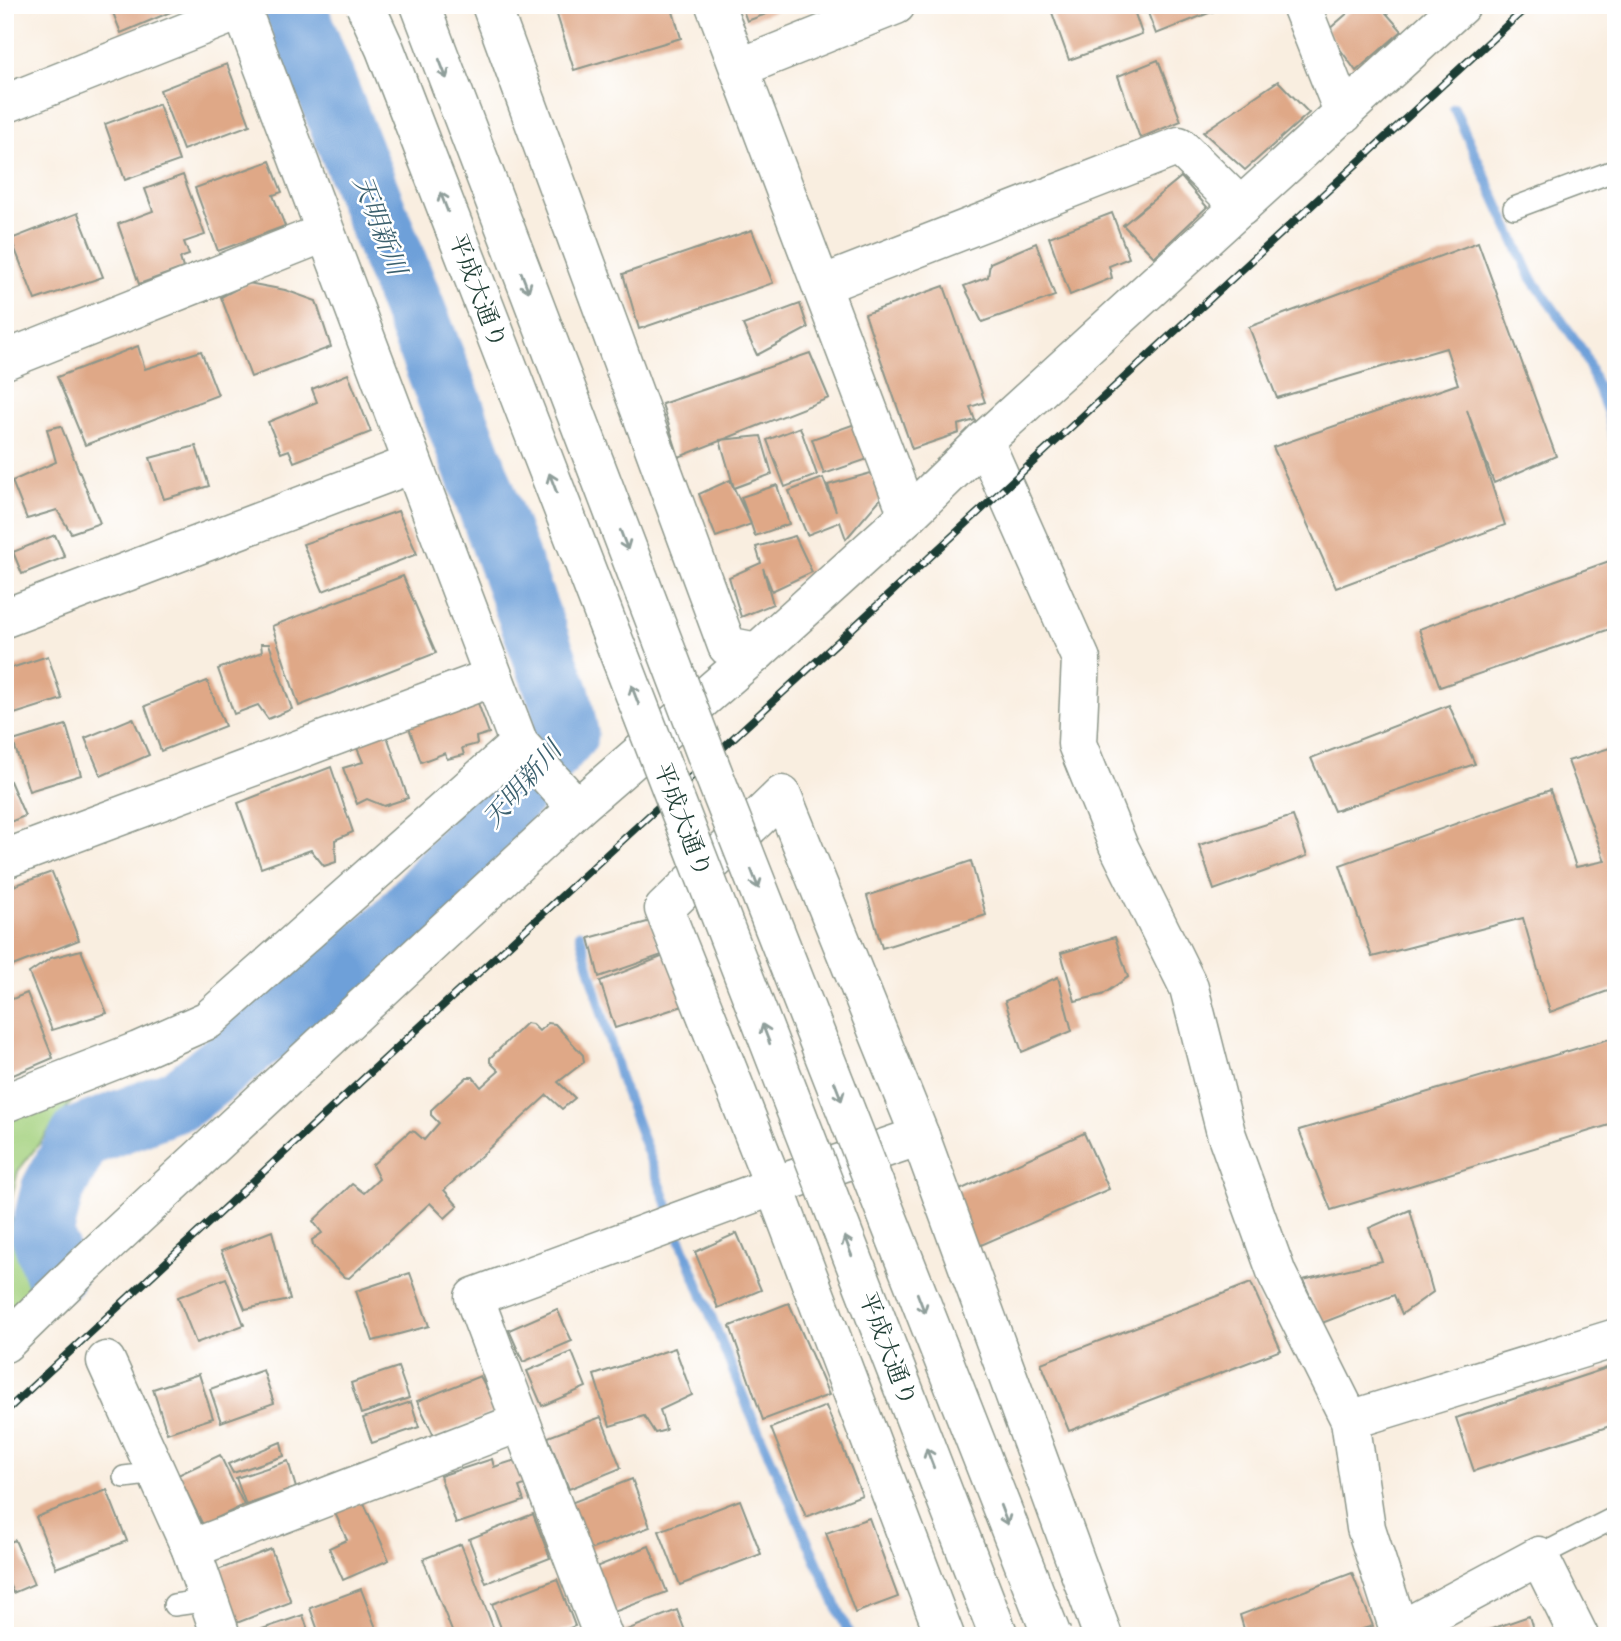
<svg xmlns="http://www.w3.org/2000/svg" width="1621" height="1641" font-family="'EB Garamond','Noto Serif JP',serif">
<style>
.green{fill:#a5d280;stroke:#62885a;stroke-width:2}
.lines{fill:none;stroke-linecap:round;stroke-linejoin:round}
.stream{stroke:#6ea0d9;stroke-width:10}
.river{stroke:#6ea0d9;stroke-width:63}
.building{fill:#dfa887}
.lane-casing{stroke:#8c968a;stroke-width:24}
.street-casing{stroke:#8c968a;stroke-width:41}
.lane{stroke:#fff;stroke-width:21}
.street{stroke:#fff;stroke-width:38}
.rail-casing{stroke:#1f3d34;stroke-width:8}
.rail{stroke:#fff;stroke-width:5;stroke-dasharray:16;stroke-linecap:butt}
.secondary-bridge-casing{stroke:#8c968a;stroke-width:41;stroke-linecap:butt}
.secondary-bridge{stroke:#fff;stroke-width:38}
.oneway{stroke:#8f9e9a}
.labels{text-anchor:middle;stroke-width:5;stroke-linejoin:round;paint-order:stroke}
.street-label{font-size:24px;fill:#1f3d34;stroke:#fff}
.water-label{font-size:26px;font-style:italic;fill:#3b606e;stroke:#fff}
</style>
<rect width="100%" height="100%" fill="#fff"/>
<filter id="ink" filterUnits="userSpaceOnUse"><feTurbulence type="fractalNoise" baseFrequency=".0143" numOctaves="2"/><feDisplacementMap in="SourceGraphic" scale="14" xChannelSelector="R" yChannelSelector="G"/><feConvolveMatrix kernelMatrix="1 2 1 2 8 2 1 2 1" color-interpolation-filters="sRGB"/></filter>
<filter id="wash" filterUnits="userSpaceOnUse"><feTurbulence type="fractalNoise" baseFrequency=".00686" numOctaves="4" result="noise"/><feDisplacementMap in="SourceGraphic" scale="28" xChannelSelector="R" yChannelSelector="G"/><feGaussianBlur stdDeviation="1.57" result="paint"/><feColorMatrix in="noise" values="0 0 0 0 0 0 0 0 0 0 0 0 0 0 0 0 0 1.4 0 .05"/><feComposite in="paint" operator="in"/></filter>
<g filter="url(#wash)">
<rect width="100%" height="100%" fill="#f9eee0"/>
<polygon class="green" points="79,1092 18,1171 11,1200 13,1239 29,1291 5,1315 5,1120"/>
<g class="lines">
<g class="stream">
<polyline points="1454,108 1531,277 1583,351 1608,413 1616,447"/>
<polyline points="580,934 621,1081 668,1206"/>
<polyline points="680,1239 748,1408 850,1636"/>
</g>
<polyline class="river" points="55,1272 42,1233 52,1191 81,1137 182,1098 396,927 567,733 560,699 450,401 294,5"/>
</g>
<g id="blocks">
<g class="building">
<polygon points="110,5 170,5 173,11 121,33"/>
<polygon points="554,5 671,5 681,38 574,70"/>
<polygon points="741,5 788,5 788,6 747,21"/>
<polygon points="1056,5 1132,5 1142,34 1069,60 1050,7"/>
<polygon points="1145,5 1229,5 1156,34"/>
<polygon points="1357,5 1379,5 1402,31 1356,71 1327,31"/>
<polygon points="1158,60 1181,121 1140,138 1118,76"/>
<polygon points="227,64 250,125 183,150 160,90"/>
<polygon points="1278,81 1309,113 1245,170 1203,132"/>
<polygon points="159,104 179,161 125,180 105,124"/>
<polygon points="270,161 282,192 273,195 285,226 218,251 195,188"/>
<polygon points="183,175 205,235 184,242 189,255 180,258 183,268 139,284 118,224 153,211 145,189"/>
<polygon points="1181,177 1207,207 1154,257 1123,225"/>
<polygon points="78,213 103,277 35,300 11,239"/>
<polygon points="1112,213 1129,258 1109,266 1112,278 1070,295 1049,237"/>
<polygon points="752,230 773,283 639,329 623,274"/>
<polygon points="1478,242 1556,456 1494,483 1467,410 1505,525 1336,588 1273,447 1458,384 1446,348 1277,398 1249,327"/>
<polygon points="1036,243 1055,296 982,322 964,286 988,277 990,263"/>
<polygon points="248,283 285,290 316,301 331,347 251,377 221,297"/>
<polygon points="944,286 985,402 970,407 975,420 958,425 959,433 912,449 865,314"/>
<polygon points="800,304 808,328 757,355 743,325"/>
<polygon points="138,346 145,369 201,351 218,395 85,445 57,377"/>
<polygon points="810,353 829,398 679,457 662,404"/>
<polygon points="348,374 371,432 294,462 289,450 281,453 268,422 317,402 312,389"/>
<polygon points="855,424 868,459 824,474 812,439"/>
<polygon points="61,426 100,523 71,533 57,510 27,519 12,481 56,462 47,429"/>
<polygon points="800,427 817,475 785,487 767,440"/>
<polygon points="761,436 772,474 734,488 720,440"/>
<polygon points="196,446 209,486 164,499 150,458"/>
<polygon points="871,473 882,497 846,539 840,522 807,535 789,491 823,478 836,511 828,485"/>
<polygon points="730,480 751,524 741,497 777,485 789,524 755,536 751,524 716,537 699,494"/>
<polygon points="398,511 417,554 323,591 303,544"/>
<polygon points="55,535 65,557 22,574 13,552"/>
<polygon points="795,536 812,572 772,591 763,568 773,604 741,617 729,577 761,563 756,547"/>
<polygon points="1612,560 1616,571 1616,627 1440,687 1419,629"/>
<polygon points="403,576 436,653 299,706 272,626"/>
<polygon points="261,644 269,644 292,709 268,719 258,705 234,714 218,669 262,652"/>
<polygon points="48,656 62,699 5,717 5,670"/>
<polygon points="207,681 225,726 161,751 145,706"/>
<polygon points="475,695 489,733 476,737 477,744 462,748 464,755 447,759 445,753 421,762 407,722"/>
<polygon points="1449,705 1475,764 1334,811 1311,758"/>
<polygon points="133,718 149,755 101,776 85,738"/>
<polygon points="66,725 81,775 29,791 13,741"/>
<polygon points="384,727 408,798 384,806 367,799 357,804 343,768 363,762 354,741"/>
<polygon points="1616,746 1616,988 1550,1012 1523,918 1372,957 1340,865 1550,790 1576,867 1605,861 1568,761"/>
<polygon points="331,767 353,832 335,840 336,862 324,866 311,850 261,868 238,803"/>
<polygon points="10,781 25,816 5,824 5,783"/>
<polygon points="1293,816 1307,856 1214,890 1199,845"/>
<polygon points="971,861 986,915 882,948 867,896"/>
<polygon points="52,872 79,940 5,969 5,889"/>
<polygon points="651,921 662,955 599,977 589,938"/>
<polygon points="1115,937 1128,977 1102,995 1075,1001 1061,953"/>
<polygon points="81,950 107,1013 52,1030 29,973 51,958"/>
<polygon points="669,954 686,1005 615,1028 600,981"/>
<polygon points="1058,977 1072,1031 1022,1052 1005,1001"/>
<polygon points="27,993 53,1058 11,1076 5,1062 5,1002"/>
<polygon points="526,1023 532,1024 539,1031 548,1023 555,1024 583,1055 584,1062 558,1082 575,1098 562,1109 547,1095 444,1190 458,1206 445,1218 430,1203 349,1278 344,1277 313,1245 312,1240 322,1233 313,1221 352,1184 364,1193 379,1179 372,1165 410,1131 415,1132 424,1140 439,1123 431,1115 431,1110 467,1077 473,1077 481,1087 499,1071 490,1062 490,1058"/>
<polygon points="1616,1037 1616,1123 1331,1210 1299,1130"/>
<polygon points="1084,1133 1109,1189 972,1249 953,1193"/>
<polygon points="1410,1210 1433,1292 1402,1314 1394,1295 1322,1323 1303,1280 1382,1261 1369,1228"/>
<polygon points="272,1231 290,1300 245,1309 221,1251"/>
<polygon points="737,1233 761,1290 718,1308 695,1252"/>
<polygon points="410,1273 429,1326 373,1341 356,1291"/>
<polygon points="226,1278 244,1325 196,1343 178,1297"/>
<polygon points="1251,1283 1281,1350 1069,1431 1041,1363"/>
<polygon points="789,1303 829,1395 763,1420 730,1326"/>
<polygon points="557,1309 572,1341 523,1362 509,1330"/>
<polygon points="675,1348 692,1395 660,1410 666,1430 655,1433 644,1416 610,1426 594,1375"/>
<polygon points="572,1352 586,1387 542,1406 527,1371"/>
<polygon points="1616,1365 1616,1424 1474,1471 1456,1418"/>
<polygon points="398,1367 409,1398 361,1414 351,1383"/>
<polygon points="263,1370 274,1403 221,1422 210,1389"/>
<polygon points="199,1374 213,1418 167,1433 153,1389"/>
<polygon points="480,1376 499,1411 434,1436 417,1401"/>
<polygon points="411,1402 419,1427 372,1443 363,1418"/>
<polygon points="826,1406 862,1495 806,1517 771,1428"/>
<polygon points="601,1417 621,1468 569,1489 548,1437"/>
<polygon points="281,1442 284,1456 233,1473 228,1464"/>
<polygon points="220,1455 244,1505 203,1525 178,1475"/>
<polygon points="492,1459 494,1467 519,1459 527,1484 519,1487 524,1501 456,1524 440,1476"/>
<polygon points="288,1461 296,1488 246,1505 236,1478"/>
<polygon points="632,1479 650,1527 582,1553 563,1506"/>
<polygon points="107,1490 127,1541 56,1568 36,1517"/>
<polygon points="740,1500 761,1554 680,1585 659,1531"/>
<polygon points="363,1501 389,1560 343,1580 329,1548 347,1540 335,1513"/>
<polygon points="533,1514 550,1558 486,1583 469,1539"/>
<polygon points="869,1518 898,1597 855,1613 826,1533"/>
<polygon points="15,1540 34,1584 13,1593 5,1575 5,1544"/>
<polygon points="461,1544 495,1632 485,1636 454,1636 423,1559"/>
<polygon points="649,1546 667,1592 606,1615 588,1570"/>
<polygon points="271,1549 291,1602 234,1624 213,1572"/>
<polygon points="1352,1573 1373,1626 1339,1636 1246,1636 1240,1615"/>
<polygon points="557,1579 575,1626 549,1636 504,1636 492,1604"/>
<polygon points="361,1589 379,1636 320,1636 310,1608"/>
<polygon points="677,1610 687,1636 620,1636 619,1633"/>
<polygon points="303,1615 310,1636 245,1636 245,1635"/>
<polygon points="1529,1616 1535,1636 1474,1636 1474,1635"/>
</g>
</g>
</g>
<g filter="url(#ink)">
<use href="#blocks" fill-opacity="0" stroke="#8c968a" stroke-width="2"/>
<g class="lines">
<defs>
<g id="lane">
<polyline points="1514,208 1616,170"/>
<polyline points="124,1477 156,1473"/>
<polyline points="1539,1556 1616,1517"/>
<polyline points="174,1605 209,1600"/>
</g>
<g id="street">
<polyline points="240,5 519,744 577,808"/>
<polyline points="491,5 727,646 757,652"/>
<polyline points="715,5 908,515"/>
<polyline points="1301,5 1344,114"/>
<polyline points="739,68 896,5"/>
<polyline points="5,104 242,10"/>
<polyline points="822,285 1179,146 1241,207"/>
<polyline points="5,360 324,233"/>
<polyline points="984,441 1081,659 1077,744 1118,845 1189,988 1226,1133 1277,1274 1350,1420 1366,1528 1401,1636"/>
<polyline points="5,618 412,464"/>
<polyline points="5,859 493,677"/>
<polyline points="5,1103 138,1051 208,1020 519,744"/>
<polyline points="5,1343 86,1264 577,808 757,652 908,515 984,441 1461,5"/>
<polyline points="106,1361 191,1549 221,1636"/>
<polyline points="1350,1420 1616,1338"/>
<polyline points="521,1422 603,1636"/>
<polyline points="191,1549 521,1422 474,1297 774,1186 920,1136"/>
<polyline points="1399,1631 1539,1556 1579,1636"/>
<polyline points="945,1636 774,1186 664,909 782,795 920,1136 1103,1636"/>
</g>
</defs>
<use href="#lane" class="lane-casing"/>
<use href="#street" class="street-casing"/>
<use href="#lane" class="lane"/>
<use href="#street" class="street"/>
<defs>
<polyline id="rail" points="5,1412 360,1082 1529,5"/>
</defs>
<use href="#rail" class="rail-casing"/>
<use href="#rail" class="rail"/>
<defs>
<g id="secondary-bridge">
<polyline points="365,5 385,49 999,1636"/>
<polyline points="420,5 712,770 1052,1636"/>
</g>
</defs>
<use href="#secondary-bridge" class="secondary-bridge-casing"/>
<use href="#secondary-bridge" class="secondary-bridge"/>
</g>
<defs><path id="oneway-shaft" d="M-6 0H5M1.5-3L5.5 0L1.5 3" fill="none" stroke-width="1.6" stroke-linecap="round" stroke-linejoin="round" transform="scale(1.75)"/></defs>
<g class="oneway">
<use href="#oneway-shaft" transform="translate(443 69) rotate(69)"/>
<use href="#oneway-shaft" transform="translate(444 202) rotate(-111)"/>
<use href="#oneway-shaft" transform="translate(525 282) rotate(69)"/>
<use href="#oneway-shaft" transform="translate(553 483) rotate(-111)"/>
<use href="#oneway-shaft" transform="translate(624 540) rotate(69)"/>
<use href="#oneway-shaft" transform="translate(635 695) rotate(-111)"/>
<use href="#oneway-shaft" transform="translate(755 879) rotate(69)"/>
<use href="#oneway-shaft" transform="translate(766 1034) rotate(-111)"/>
<use href="#oneway-shaft" transform="translate(838 1091) rotate(69)"/>
<use href="#oneway-shaft" transform="translate(848 1246) rotate(-111)"/>
<use href="#oneway-shaft" transform="translate(921 1303) rotate(69)"/>
<use href="#oneway-shaft" transform="translate(930 1458) rotate(-111)"/>
<use href="#oneway-shaft" transform="translate(1004 1515) rotate(69)"/>
</g>
</g>
<g class="labels">
<g class="street-label">
<text transform="translate(478 291) rotate(69)" y="8">平成大通り</text>
<text transform="translate(683 820) rotate(69)" y="8">平成大通り</text>
<text transform="translate(888 1349) rotate(69)" y="8">平成大通り</text>
</g>
<g class="water-label">
<text transform="translate(380 225) rotate(69)" y="9">天明新川</text>
<text transform="translate(522 784) rotate(-49)" y="9">天明新川</text>
</g>
</g>
<rect width="1621" height="1641" fill="none" stroke="#fff" stroke-width="28"/>
</svg>
